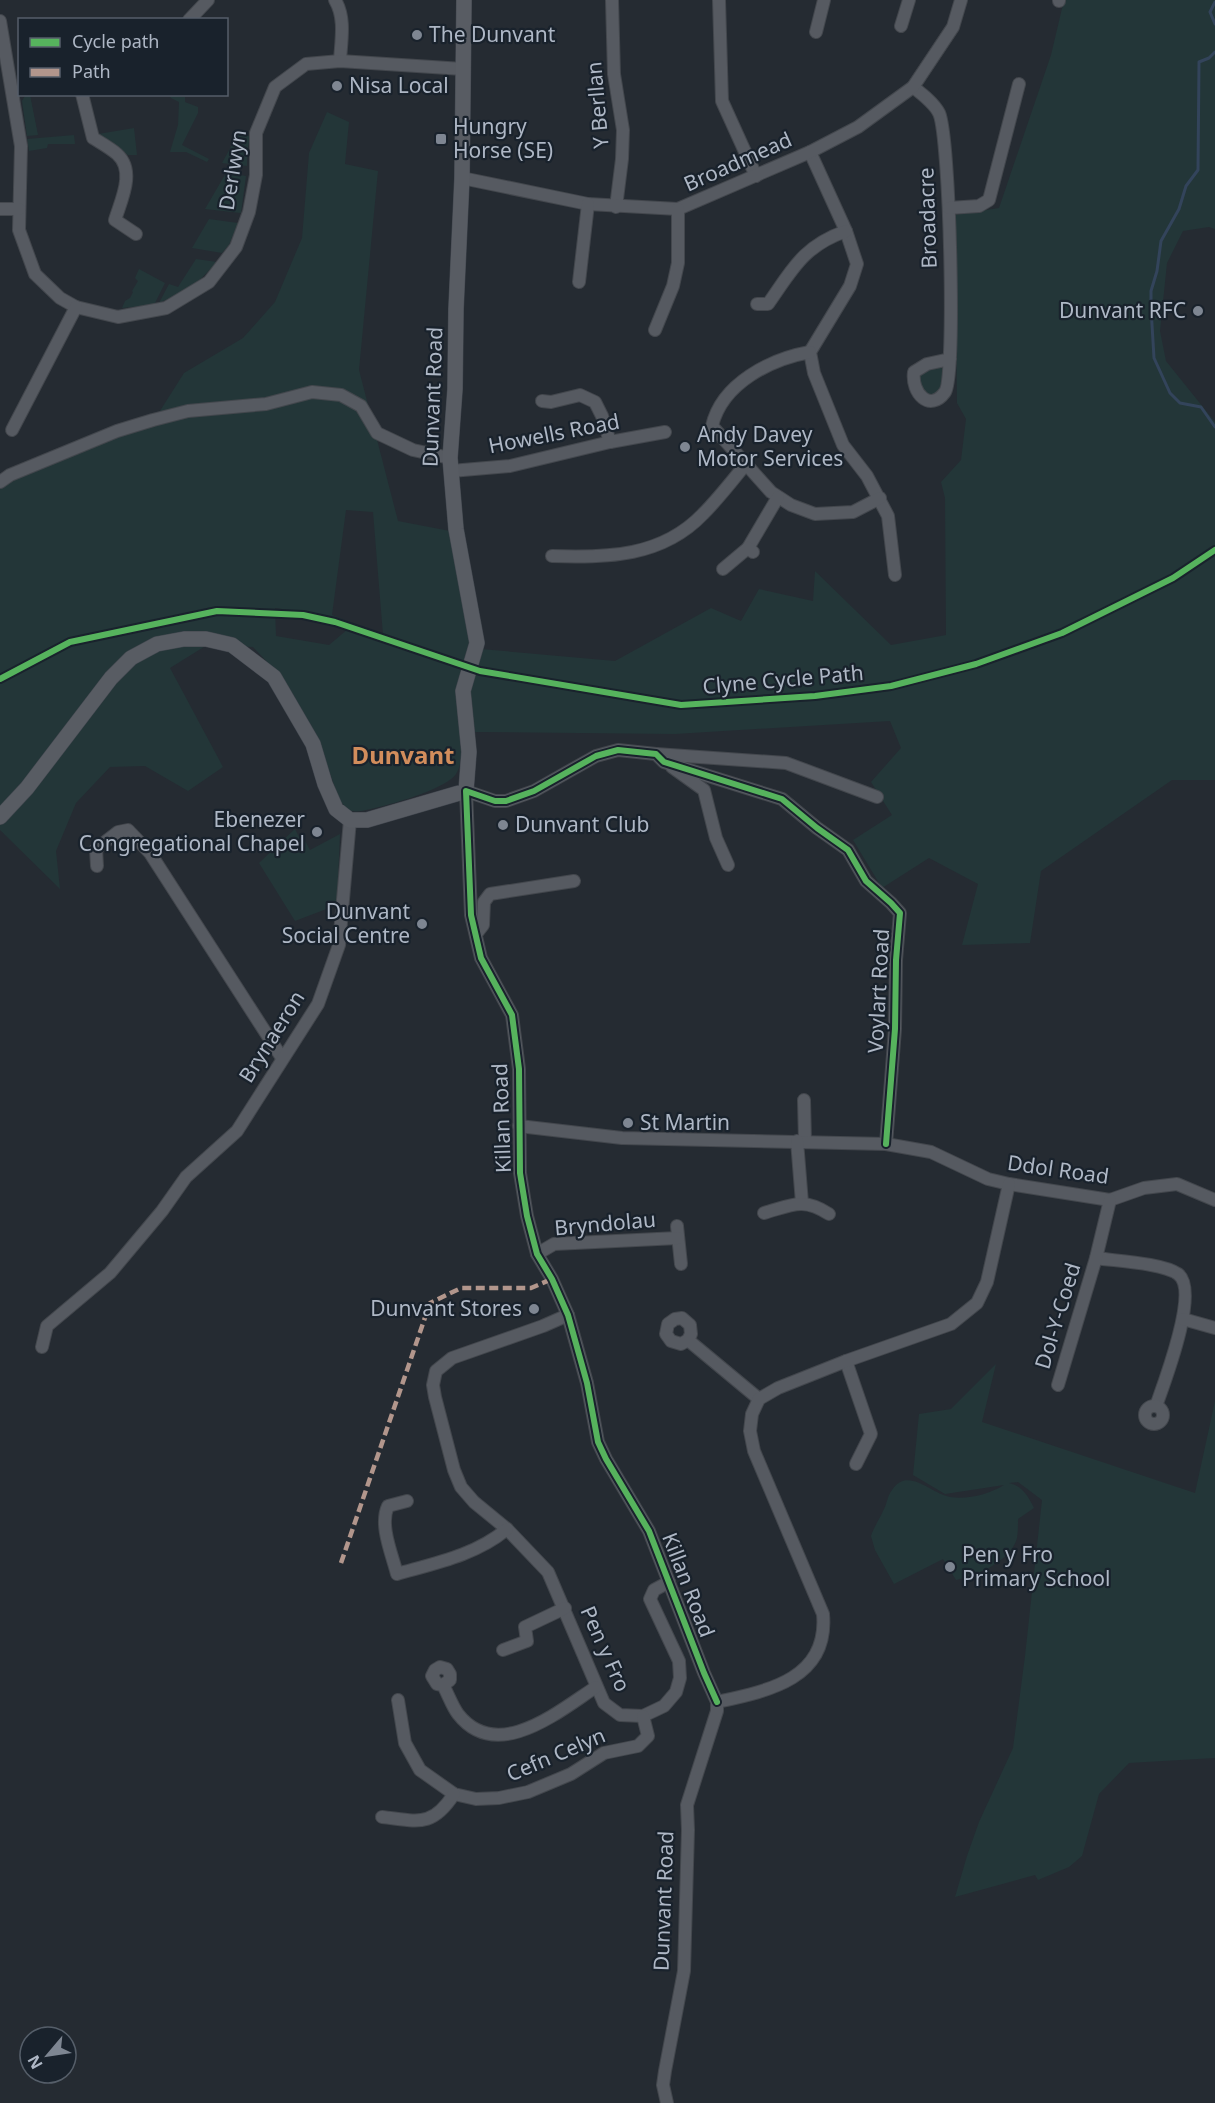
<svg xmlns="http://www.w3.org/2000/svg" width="1215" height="2103" font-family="'Noto Sans',sans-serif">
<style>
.green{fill:#233638;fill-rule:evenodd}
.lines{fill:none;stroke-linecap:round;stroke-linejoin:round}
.stream{stroke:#33445b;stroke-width:3}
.minor-casing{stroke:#43474d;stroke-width:14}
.major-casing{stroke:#42474f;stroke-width:16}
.minor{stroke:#565a61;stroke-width:12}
.major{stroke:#585c63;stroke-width:15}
.quiet{stroke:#b2968c;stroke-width:4.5;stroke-dasharray:9 4.5;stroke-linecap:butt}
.cycleway-casing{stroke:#19222c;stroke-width:10}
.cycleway{stroke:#56b35d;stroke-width:6}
.poi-dot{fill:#7e8692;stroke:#19222c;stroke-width:2}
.labels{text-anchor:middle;stroke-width:4.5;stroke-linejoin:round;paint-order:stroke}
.poi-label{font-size:21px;fill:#aeb7c5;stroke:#19222c;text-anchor:start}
.street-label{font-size:21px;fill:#aeb7c5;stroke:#19222c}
.quarter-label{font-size:24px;font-weight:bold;fill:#d28d5c;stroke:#19222c}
</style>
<rect width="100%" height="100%" fill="#252b32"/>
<g class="green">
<path d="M 1064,0 L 1215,0 L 1215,229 L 1209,227 L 1183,231 L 1167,263 L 1160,331 L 1166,361 L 1215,422 L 1215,780 L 1172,780 L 1041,871 L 1030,943 L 962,945 L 978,884 L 929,858 L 882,888 L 853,840 L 892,815 L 871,782 L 901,748 L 890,721 L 675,734 L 473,732 L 460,738 C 461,750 463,763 456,774 C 446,790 380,808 361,811 C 356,812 351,811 347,810 L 339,799 L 316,734 L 285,681 L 253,647 L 207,645 L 170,668 L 223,767 L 188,791 L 145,766 L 110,767 L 76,803 L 56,851 L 60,889 L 0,830 L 0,474 L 158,414 L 184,373 L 243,338 L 275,302 L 302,238 L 309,153 L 327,112 L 349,122 L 345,164 L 378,171 L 359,370 L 398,521 L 450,531 L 481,649 L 615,661 L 711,608 L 741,621 L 759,589 L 813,601 L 815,571 L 891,645 L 946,635 L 945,498 L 941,482 L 961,460 L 966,419 L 957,403 L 955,215 L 999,208 L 1051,55 ZM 346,510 L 373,512 L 383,635 L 332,615 ZM 275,608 L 312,613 L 348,629 L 329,645 L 276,636 Z"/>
<polygon points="26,94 30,95 38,135 27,136 22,101"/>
<polygon points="169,95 185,97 185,102 198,107 198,113 182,145 209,159 207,162 186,152 170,152 178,125 179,102 171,98"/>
<polygon points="134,128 137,155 128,155 98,134"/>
<polygon points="238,134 250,136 247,153 247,166 222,163"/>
<polygon points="74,135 75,144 48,144 47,148 29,151 27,139"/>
<polygon points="226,173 246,176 241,213 205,209"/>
<polygon points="209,219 238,223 229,245 222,253 192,248"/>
<polygon points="196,259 217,262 192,288 159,303 169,284 178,287"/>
<polygon points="139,269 165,283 154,305 122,308 125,301 130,298 133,292 132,291 138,281 135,278"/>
<polygon points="950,359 947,390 923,398 914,372"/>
<polygon points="295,829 300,839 303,837 310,850 340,834 337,905 295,921 259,863"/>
<path d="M 996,1364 L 982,1422 L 1195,1493 L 1215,1401 L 1215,1758 L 1129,1763 L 1099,1794 L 1082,1856 L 1069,1867 L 1038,1880 L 1035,1875 L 955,1897 L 967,1856 L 979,1822 L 1013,1748 L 1025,1656 L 1042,1500 L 1018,1482 L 1009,1483 C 1022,1486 1028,1496 1034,1508 L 1018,1519 C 1018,1525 1018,1532 1017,1538 C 1011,1561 976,1576 956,1580 L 943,1559 L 894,1584 L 875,1550 L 871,1536 C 874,1527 879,1520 883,1511 C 887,1505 887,1496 892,1490 C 908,1466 931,1494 950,1497 C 967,1500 990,1494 1004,1485 L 945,1494 L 913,1475 L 919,1414 L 951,1409 Z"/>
</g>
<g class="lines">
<g class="stream">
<polyline points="1215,2 1210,12 1215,24"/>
<polyline points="1215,52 1209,58 1199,62 1198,170 1186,186 1179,209 1161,241 1157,271 1151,291 1151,308 1154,358 1170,393 1180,403 1201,407 1215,427"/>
</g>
<defs>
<g id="minor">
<path d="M 335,0 C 346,18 341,41 340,61"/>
<polyline points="612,0 614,74 623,130 622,159 616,207"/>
<polyline points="719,0 722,101 756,176"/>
<polyline points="1059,1 1059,0"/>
<polyline points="189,20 208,0"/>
<polyline points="0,21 21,146 19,230 35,274 60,298 76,307 118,317 166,308 209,282 236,247 249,212 256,175 256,133 275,87 306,64 340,61 463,69"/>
<polyline points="901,26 909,0"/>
<polyline points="816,32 824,0"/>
<path d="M 913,87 C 922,94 934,103 939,113 C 950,136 956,377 945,392 C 930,413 911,393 914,372 L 927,364 L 950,359"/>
<path d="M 82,94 L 93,138 C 101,143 110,148 117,154 C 136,171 121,200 115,220 L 136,234"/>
<polyline points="810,152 846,231 857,264 850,286 810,352 814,373 843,445 867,476 888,516 895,575"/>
<polyline points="462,178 588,204 678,209 810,152 858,127 913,87 953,27 961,0"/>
<polyline points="949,208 979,206 989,200 1019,84"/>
<polyline points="0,209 19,209"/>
<polyline points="579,282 588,204"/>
<path d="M 757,304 L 768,304 C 792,270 803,246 846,231"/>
<polyline points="655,330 673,286 678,263 678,209"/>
<path d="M 810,352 C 771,359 722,383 712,426 L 771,492 L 791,505 L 815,514 L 853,512 L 880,498"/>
<polyline points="542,401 551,402 580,395 595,402 602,416 610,442"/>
<polyline points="12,430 76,307"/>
<polyline points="451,471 510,466 610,442 665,432"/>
<polyline points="0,482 10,475 117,431 153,420 188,411 266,404 312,392 341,395 361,406 377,433 413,450 450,458"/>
<polyline points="748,548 778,497"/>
<path d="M 552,556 C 607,558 662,557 703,514 C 718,499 732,481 745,465"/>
<polyline points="723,569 748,548 753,552"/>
<polyline points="656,754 786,763 877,797"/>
<polyline points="672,767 704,790 716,838 728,865"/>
<polyline points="97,866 96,849 118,832 128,830 150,853 282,1058"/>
<polyline points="476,934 483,925 484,902 490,894 574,881"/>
<polyline points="804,1100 805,1141"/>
<polyline points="519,1126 622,1138 886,1144 931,1152 988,1179 1009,1184 1110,1200 1144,1188 1177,1184 1215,1200"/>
<polyline points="797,1141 802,1203"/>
<path d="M 764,1213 C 792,1205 803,1197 829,1214"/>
<polyline points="677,1226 681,1264"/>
<polyline points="537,1254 554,1244 678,1238"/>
<path d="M 1096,1258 C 1116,1261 1163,1263 1178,1274 C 1200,1290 1164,1383 1156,1406"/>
<polyline points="568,1315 543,1326 452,1358 436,1371 433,1385 435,1397 454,1470 461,1487 474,1502 507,1529 548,1572 604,1703 620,1715 643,1716 664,1706 676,1692 680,1678 679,1661 650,1599 654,1590 669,1582"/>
<polyline points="1183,1319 1215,1328"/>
<polyline points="688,1340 691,1334 690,1325 682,1318 675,1319 668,1324 666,1334 671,1341 681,1344 688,1340 759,1399"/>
<polyline points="42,1347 47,1326 110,1273 162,1211 186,1177 237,1131 318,1004 339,945 350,820"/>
<polyline points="846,1361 871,1434 856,1464"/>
<polyline points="1058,1385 1096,1258 1110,1200"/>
<circle cx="1154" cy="1415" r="9"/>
<path d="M 407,1501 L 388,1506 C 379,1525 392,1554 397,1574 C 436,1563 476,1555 507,1529"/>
<polyline points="503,1650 527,1641 525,1627 565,1608"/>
<path d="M 443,1685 L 437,1684 L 432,1676 L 435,1670 L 440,1667 L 447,1669 L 450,1674 L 450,1680 L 443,1685 C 448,1694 452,1706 458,1714 C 497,1764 559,1711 596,1687"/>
<polyline points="398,1700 405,1743 420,1770 454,1794 476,1799 499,1798 528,1792 571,1774 604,1753 638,1746 648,1736 643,1716"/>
<polyline points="717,1702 704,1673 649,1531 606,1459 598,1442 587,1383 568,1315 552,1279 537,1254 527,1216 520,1173 519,1069 512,1015 481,958 471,915 466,791 495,801 506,801 534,791 596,756 618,750 656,754 664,762 782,799 817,828 848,850 866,881 891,903 900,913 896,960 895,1029 886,1144"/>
<path d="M 717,1702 C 768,1691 829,1679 823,1614 L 754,1451 L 750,1431 L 752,1414 L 759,1399 L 778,1388 L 846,1361 L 951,1324 L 977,1303 L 987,1282 L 1009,1184"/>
<path d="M 382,1817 C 418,1821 432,1828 454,1794"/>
<polyline points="667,2103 663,2085 665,2071 684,1971 688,1830 687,1805 717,1711 717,1702"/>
</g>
<polyline id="major" points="0,817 27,788 111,678 131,658 157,644 184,639 206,639 232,645 274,677 313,744 325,784 336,809 350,820 367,820 466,791 469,752 463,691 477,643 456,529 450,458 455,389 456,309 462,178 464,0"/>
</defs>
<use href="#minor" class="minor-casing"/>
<use href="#major" class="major-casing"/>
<use href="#minor" class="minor"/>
<use href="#major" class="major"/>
<polyline class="quiet" points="341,1563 430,1303 461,1288 531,1288 552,1279"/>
<defs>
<g id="cycleway">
<polyline points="0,679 70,642 217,611 303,615 335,622 480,671 681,705 815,696 891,686 976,664 1062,633 1173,578 1215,550"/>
<polyline points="717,1702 704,1673 649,1531 606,1459 598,1442 587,1383 568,1315 552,1279 537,1254 527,1216 520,1173 519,1069 512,1015 481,958 471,915 466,791 495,801 506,801 534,791 596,756 618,750 656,754 664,762 782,799 817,828 848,850 866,881 891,903 900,913 896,960 895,1029 886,1144"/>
</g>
</defs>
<use href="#cycleway" class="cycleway-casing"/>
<use href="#cycleway" class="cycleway"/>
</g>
<g class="poi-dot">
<circle cx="417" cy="35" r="6"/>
<circle cx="337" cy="86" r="6"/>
<rect x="435" y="133" width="12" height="12" rx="3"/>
<circle cx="1198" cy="311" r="6"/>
<circle cx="685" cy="447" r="6"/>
<circle cx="503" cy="825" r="6"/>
<circle cx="317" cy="832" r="6"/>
<circle cx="422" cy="924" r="6"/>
<circle cx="628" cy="1123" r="6"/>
<circle cx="534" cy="1309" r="6"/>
<circle cx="950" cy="1567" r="6"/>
</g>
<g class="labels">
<g class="poi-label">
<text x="429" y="42">The Dunvant</text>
<text x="349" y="93">Nisa Local</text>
<text x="453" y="134">Hungry<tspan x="453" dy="24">Horse (SE)</tspan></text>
<text x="1186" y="318" text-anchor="end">Dunvant RFC</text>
<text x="697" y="442">Andy Davey<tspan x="697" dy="24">Motor Services</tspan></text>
<text x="305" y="827" text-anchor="end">Ebenezer<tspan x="305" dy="24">Congregational Chapel</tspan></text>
<text x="515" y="832">Dunvant Club</text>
<text x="410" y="919" text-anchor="end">Dunvant<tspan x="410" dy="24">Social Centre</tspan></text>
<text x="640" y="1130">St Martin</text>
<text x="522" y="1316" text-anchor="end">Dunvant Stores</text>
<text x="962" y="1562">Pen y Fro<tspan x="962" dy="24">Primary School</tspan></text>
</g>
<g class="street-label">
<text transform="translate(598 105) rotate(-95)" y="7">Y Berllan</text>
<text transform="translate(738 162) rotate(-24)" y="7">Broadmead</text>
<text transform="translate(233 170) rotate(-81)" y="7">Derlwyn</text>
<text transform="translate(928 218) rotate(-92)" y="7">Broadacre</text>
<text transform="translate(433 397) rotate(-88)" y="7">Dunvant Road</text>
<text transform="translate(554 434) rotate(-11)" y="7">Howells Road</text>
<text transform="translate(783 680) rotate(-5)" y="7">Clyne Cycle Path</text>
<text transform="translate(879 991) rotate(-87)" y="7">Voylart Road</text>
<text transform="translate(272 1037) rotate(-58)" y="7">Brynaeron</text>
<text transform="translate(502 1118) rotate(-92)" y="7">Killan Road</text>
<text transform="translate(1058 1170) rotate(8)" y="7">Ddol Road</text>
<text transform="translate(605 1224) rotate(-5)" y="7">Bryndolau</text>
<text transform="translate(1058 1316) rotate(-73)" y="7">Dol-Y-Coed</text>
<text transform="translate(688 1585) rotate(69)" y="7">Killan Road</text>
<text transform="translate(605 1649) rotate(66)" y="7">Pen y Fro</text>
<text transform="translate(556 1755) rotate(-23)" y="7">Cefn Celyn</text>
<text transform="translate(664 1901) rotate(-88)" y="7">Dunvant Road</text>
</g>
<g class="quarter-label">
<text x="403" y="764">Dunvant</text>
</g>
</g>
<rect x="18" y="18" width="210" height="78" fill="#19222c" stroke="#555e69" stroke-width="1.5"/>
<rect x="30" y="38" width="30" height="9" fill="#56b35d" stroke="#555e69" stroke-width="1.5"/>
<text x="72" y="48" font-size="18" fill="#aeb7c5">Cycle path</text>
<rect x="30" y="68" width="30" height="9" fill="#b2968c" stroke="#555e69" stroke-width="1.5"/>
<text x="72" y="78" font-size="18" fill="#aeb7c5">Path</text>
<g transform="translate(48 2055) rotate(241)"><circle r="28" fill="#19222c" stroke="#555e69" stroke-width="1.5"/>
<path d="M0-4.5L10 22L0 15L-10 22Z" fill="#7e8692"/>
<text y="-9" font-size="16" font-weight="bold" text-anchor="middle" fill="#aeb7c5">N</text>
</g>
</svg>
